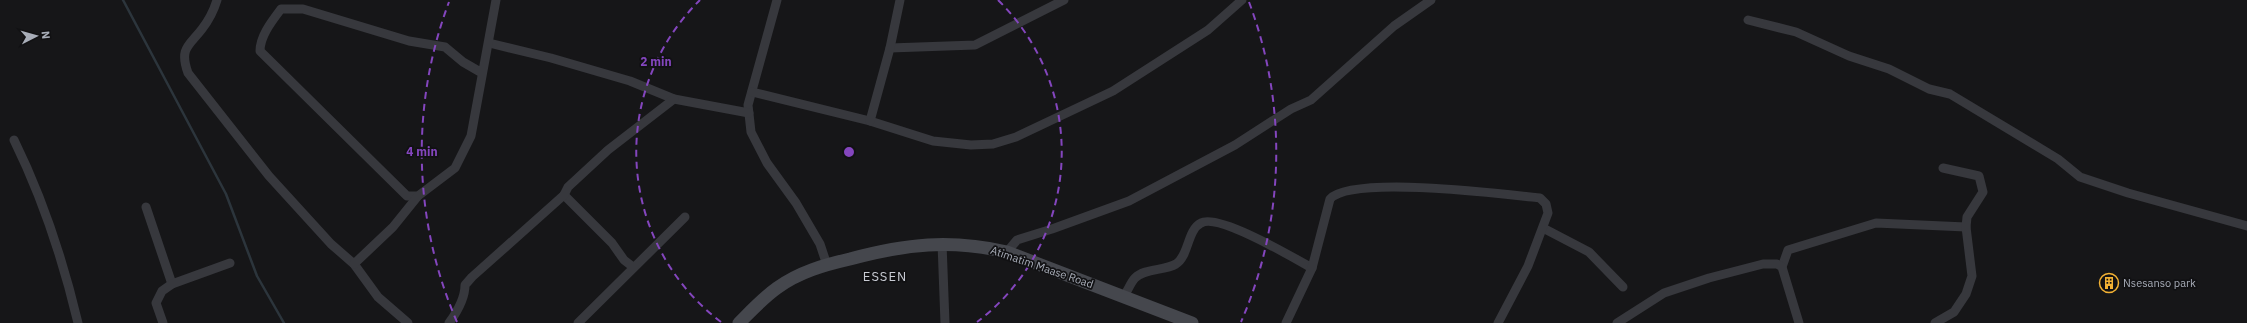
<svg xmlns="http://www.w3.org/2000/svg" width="2247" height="323" font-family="'IBM Plex Sans',sans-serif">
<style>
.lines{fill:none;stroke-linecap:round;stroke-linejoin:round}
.stream{stroke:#2c353c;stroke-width:2.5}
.street{stroke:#37383d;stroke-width:9}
.secondary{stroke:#45474d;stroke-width:13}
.ring{fill:none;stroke:#8446be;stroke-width:2;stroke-dasharray:7 5}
.labels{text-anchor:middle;stroke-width:3.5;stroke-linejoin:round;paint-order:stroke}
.street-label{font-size:11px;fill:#a8adb8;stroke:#111113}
.poi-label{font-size:11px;fill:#a8adb8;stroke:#111113;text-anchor:start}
.quarter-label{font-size:13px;letter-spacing:1px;fill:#c9ccd4;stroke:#111113}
.centre{fill:#8446be;stroke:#111113;stroke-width:2}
.ring-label{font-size:12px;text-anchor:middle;font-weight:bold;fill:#8446be;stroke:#111113;stroke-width:3.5;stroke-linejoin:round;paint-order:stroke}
</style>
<rect width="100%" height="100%" fill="#161618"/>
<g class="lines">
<polyline class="stream" points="123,0 226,194 257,276 284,323"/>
<g class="street">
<path d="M 217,0 C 214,10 209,20 202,29 C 189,46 179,48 188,73 L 269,176 L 331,244 L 354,264 L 378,297 L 408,323"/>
<polyline points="777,0 748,105 751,132 767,163 796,203 820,244 827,265"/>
<polyline points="1748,20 1796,32 1849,56 1889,69 1929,89 1950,94 2058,159 2080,177 2128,193 2247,226"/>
<polyline points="489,43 551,58 630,81 674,99 749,113"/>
<polyline points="890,48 975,45 1064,0"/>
<path d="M 482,73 L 463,62 L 445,47 L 409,41 L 303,9 L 281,9 C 272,21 260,36 260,51 L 407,196 L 418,196 L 455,168 L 471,136 L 496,0"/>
<polyline points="752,92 870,121 933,141 971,145 993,144 1016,137 1113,91 1208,30 1242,0"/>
<polyline points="870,121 890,48 900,0"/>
<path d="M 14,140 C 42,197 63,260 78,323"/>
<polyline points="564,195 612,243 624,260 633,267"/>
<polyline points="146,207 172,284"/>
<polyline points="1543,228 1589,252 1623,287"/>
<polyline points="942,243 945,323"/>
<polyline points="1007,252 1017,240 1052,229 1129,201 1235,145 1291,109 1311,100 1394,26 1431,0"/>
<polyline points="354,264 393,227 418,196"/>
<polyline points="1782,267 1788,250 1876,223 1966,227"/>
<path d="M 1124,296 C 1128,290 1131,282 1135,278 C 1145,268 1164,271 1176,264 C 1189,256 1187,230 1201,223 C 1218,213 1294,258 1312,268"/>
<polyline points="163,323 156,303 162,291 172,284 230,263"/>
<path d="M 449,323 C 457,312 465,298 465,285 L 472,277 L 564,195 L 568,187 L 608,150 L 674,99"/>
<polyline points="578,323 685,217"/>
<path d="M 1286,323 L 1312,268 L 1330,199 C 1352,175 1504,194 1540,198 L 1546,204 L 1548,213 L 1528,266 L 1498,323"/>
<polyline points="1617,323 1664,293 1709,278 1763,264 1777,264 1782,267 1799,323"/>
<polyline points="1935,323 1954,312 1966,294 1972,276 1966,227 1967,217 1983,192 1979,176 1943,168"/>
</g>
<path class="secondary" d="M 739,323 C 751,311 763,298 777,288 C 799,272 824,265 850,259 C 906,244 950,239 1007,252 L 1192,323"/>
</g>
<g class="ring">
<path d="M721 322A213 213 0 0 1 700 0M998 0A213 213 0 0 1 977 322"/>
<path d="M457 322A427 427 0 0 1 449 2M1249 2A427 427 0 0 1 1241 322"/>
</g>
<defs>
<symbol id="building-ring" viewBox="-11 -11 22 22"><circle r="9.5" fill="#111113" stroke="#f2b134" stroke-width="1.5"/><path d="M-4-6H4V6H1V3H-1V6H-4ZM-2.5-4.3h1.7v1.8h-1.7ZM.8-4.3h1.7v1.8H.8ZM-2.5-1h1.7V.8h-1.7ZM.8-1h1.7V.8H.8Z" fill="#f2b134"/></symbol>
</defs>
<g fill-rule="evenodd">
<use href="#building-ring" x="2098" y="272" width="22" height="22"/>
</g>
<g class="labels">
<g class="street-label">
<text transform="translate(1042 267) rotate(19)" y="4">Atimatim Maase Road</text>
</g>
<g class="poi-label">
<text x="2123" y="287">Nsesanso park</text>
</g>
<g class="quarter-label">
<text x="885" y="281">ESSEN</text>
</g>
</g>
<circle cx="849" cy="152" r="6" class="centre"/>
<g class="ring-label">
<text x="656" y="66">2 min</text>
<text x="422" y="156">4 min</text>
</g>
<g transform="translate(36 36) rotate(84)" stroke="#111113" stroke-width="3" paint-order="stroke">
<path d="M0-3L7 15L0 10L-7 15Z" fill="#a8adb8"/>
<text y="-6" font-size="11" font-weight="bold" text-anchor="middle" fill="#a8adb8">N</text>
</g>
</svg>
